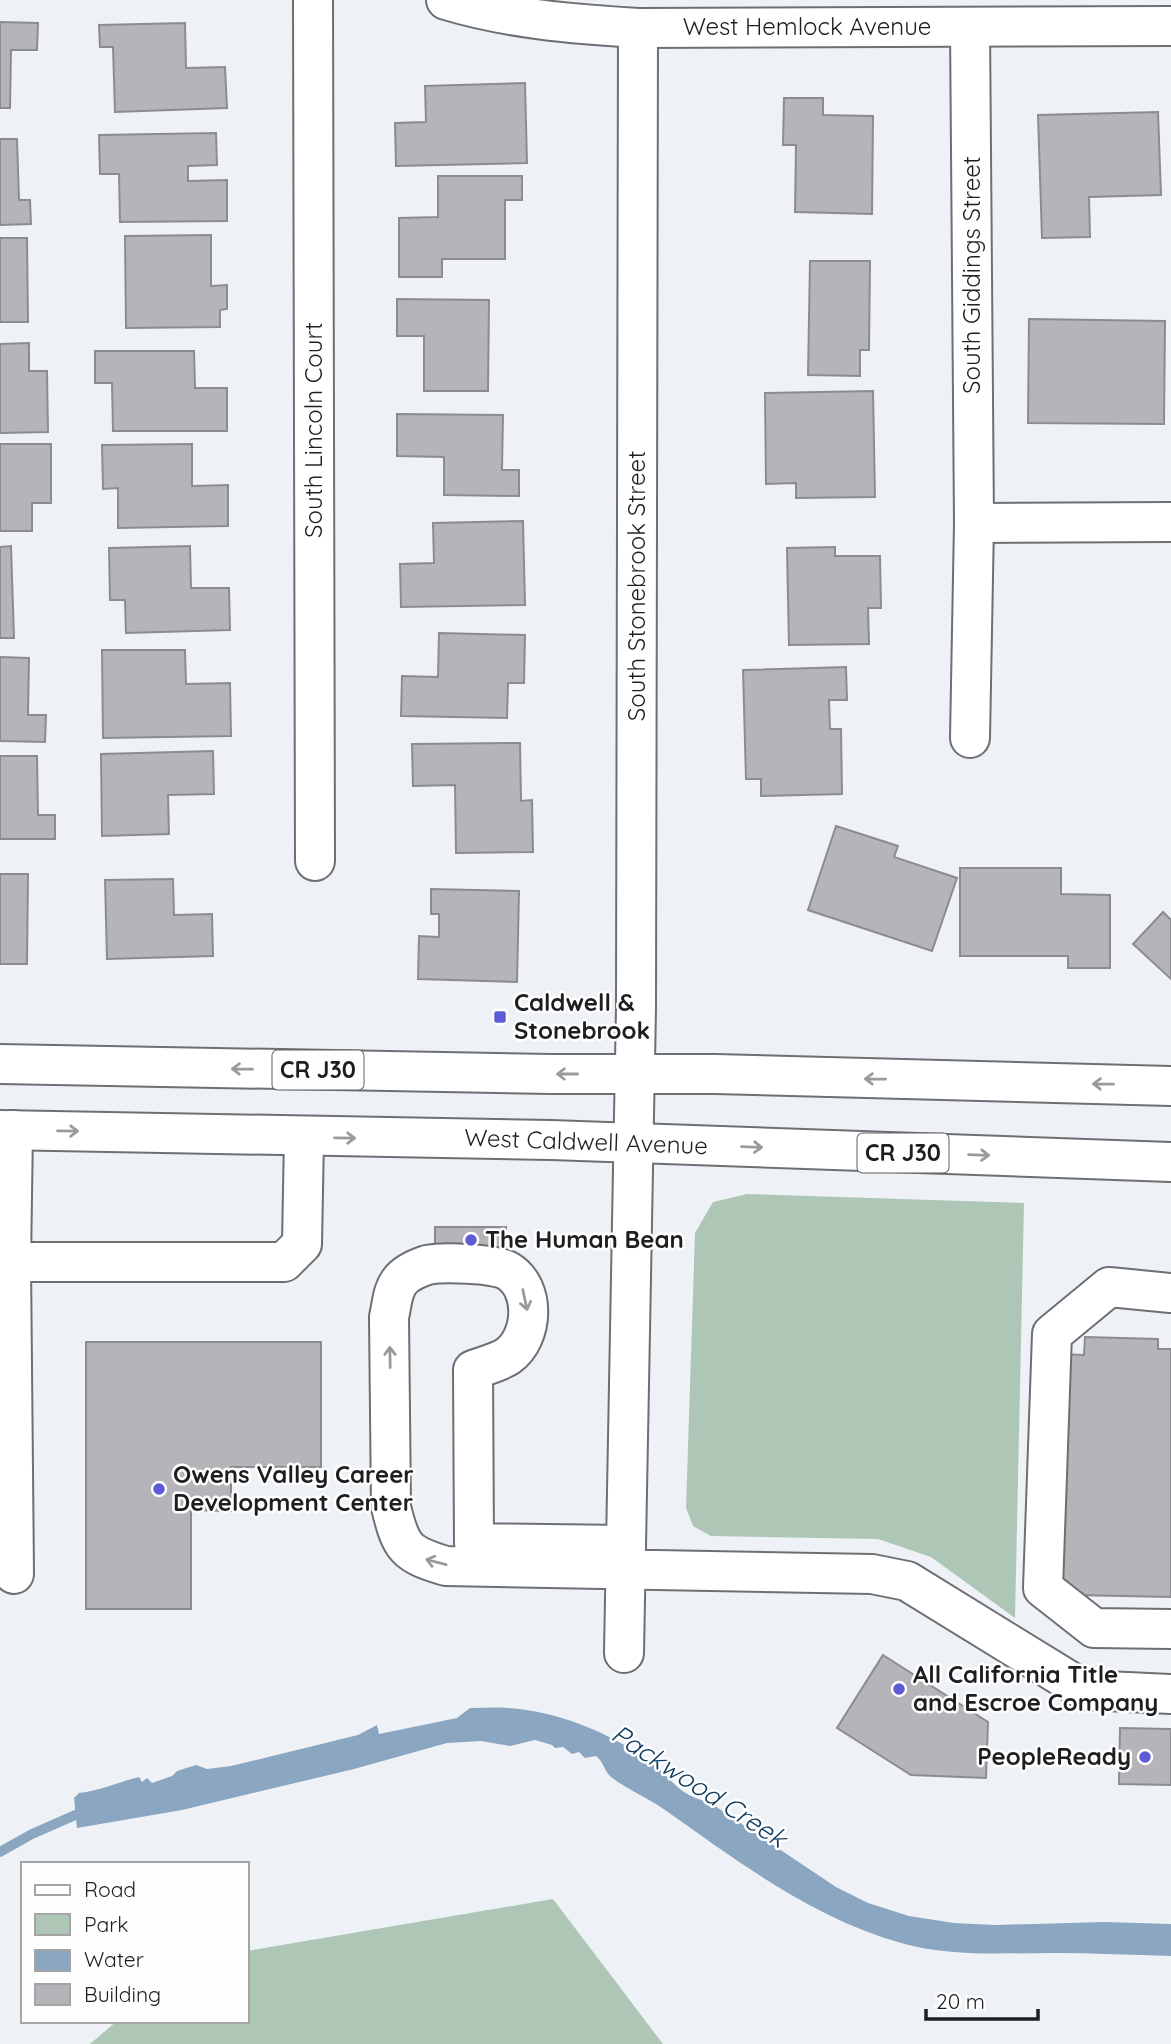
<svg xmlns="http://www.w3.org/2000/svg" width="1171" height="2044" font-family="Quicksand,sans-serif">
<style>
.green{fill:#adc6b6}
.water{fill:#8ba6c0}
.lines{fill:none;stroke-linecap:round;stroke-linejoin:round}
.stream{stroke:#8ba6c0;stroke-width:10}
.building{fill:#b5b4b9;stroke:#8c8b90;stroke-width:2}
.minor-casing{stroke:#6c6f73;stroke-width:42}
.major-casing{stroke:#6c6f73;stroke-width:42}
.minor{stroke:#fff;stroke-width:38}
.major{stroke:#fff;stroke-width:38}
.oneway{stroke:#999a9a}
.poi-dot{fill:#5e5cd5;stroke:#fefefe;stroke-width:2.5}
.labels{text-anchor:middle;stroke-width:5;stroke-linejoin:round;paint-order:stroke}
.shield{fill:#fefefe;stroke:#606162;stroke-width:2}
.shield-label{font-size:23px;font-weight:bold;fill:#1d1e1f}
.street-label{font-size:24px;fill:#1d1e1f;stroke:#fefefe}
.poi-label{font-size:24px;font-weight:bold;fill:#1d1e1f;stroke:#fefefe;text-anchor:start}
.water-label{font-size:26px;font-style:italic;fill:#0d3a5e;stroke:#fefefe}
</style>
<rect width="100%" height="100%" fill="#eef2f6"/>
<g class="green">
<polygon points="747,1194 1024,1203 1015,1618 931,1557 878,1539 711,1536 693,1526 686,1508 695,1233 713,1202"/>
<polygon points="553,1899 663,2044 90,2044 117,2021 247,2021 247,1951"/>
</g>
<path class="water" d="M 470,1708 C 483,1708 496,1707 508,1708 C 557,1711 608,1732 648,1760 C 672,1777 676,1795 709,1802 L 836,1887 L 868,1903 L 909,1916 L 954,1923 L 995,1925 L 1104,1922 L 1171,1924 L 1171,1956 C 1132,1955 1093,1953 1054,1953 C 1003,1953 950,1957 901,1943 C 812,1918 739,1862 665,1810 C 648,1798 628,1790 611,1777 C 604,1771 604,1762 596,1756 L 585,1758 L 579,1752 L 572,1754 L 563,1747 L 555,1748 L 552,1745 L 535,1740 L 510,1746 L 481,1741 L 447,1743 L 354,1769 L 182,1810 L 77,1828 L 74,1798 L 79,1793 C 100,1791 118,1782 139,1777 L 142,1782 L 147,1778 L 152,1783 L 172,1776 L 177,1771 L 196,1765 L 207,1769 L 231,1766 L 358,1735 L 377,1725 L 379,1734 L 457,1718 Z"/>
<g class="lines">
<polyline class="stream" points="0,1852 32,1834 89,1809"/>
</g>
<g class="building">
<polygon points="0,22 38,23 37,50 11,50 10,108 0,108"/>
<polygon points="185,23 186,68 225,67 227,108 115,112 113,47 100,47 99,25"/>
<polygon points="525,83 527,163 396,166 395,123 426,122 425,86"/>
<polygon points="784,98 823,98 823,115 873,116 872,214 795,212 796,145 783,145"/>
<polygon points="1158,112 1161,195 1089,197 1090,237 1042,238 1038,115"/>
<polygon points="216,133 217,165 188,166 188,181 227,180 227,221 120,222 119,174 100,174 99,135"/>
<polygon points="0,139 17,139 19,200 30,200 31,224 0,225"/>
<polygon points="438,176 522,176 522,200 505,200 505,259 442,259 442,277 399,277 399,218 438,217"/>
<polygon points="211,235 211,286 227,285 227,309 220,310 220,327 126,328 125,236"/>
<polygon points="0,238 27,238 28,322 0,322"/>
<polygon points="810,261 870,261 869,350 860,350 860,376 808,375"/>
<polygon points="397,299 489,300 488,391 424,391 424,336 397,336"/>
<polygon points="1029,319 1165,321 1164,424 1028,423"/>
<polygon points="29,343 29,371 47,371 48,432 0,433 0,344"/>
<polygon points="95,351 194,351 195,388 227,388 227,431 113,431 112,383 95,383"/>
<polygon points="873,391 875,497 796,498 796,483 766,484 765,393"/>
<polygon points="397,414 503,415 502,470 519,470 519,496 444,495 444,457 397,456"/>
<polygon points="0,444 51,444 51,503 32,503 32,531 0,531"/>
<polygon points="192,444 192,486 228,485 228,526 118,528 118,488 103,489 102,445"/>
<polygon points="523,521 525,605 401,607 400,564 434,563 433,523"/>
<polygon points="11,546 14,638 0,638 0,547"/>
<polygon points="190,546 191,588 229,588 230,630 126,633 125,600 110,600 109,548"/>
<polygon points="835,547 835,556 880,556 881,608 868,608 869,644 789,645 787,548"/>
<polygon points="439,633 525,635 524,683 508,683 507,718 401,716 402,676 438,677"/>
<polygon points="102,650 185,650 186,684 230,683 231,736 103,738"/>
<polygon points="0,657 29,658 28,715 46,715 45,742 0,741"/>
<polygon points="846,667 847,700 829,700 830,729 841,729 842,794 761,796 761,779 746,779 743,670"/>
<polygon points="520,743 521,801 532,800 533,852 456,853 455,785 413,786 412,744"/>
<polygon points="213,751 214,794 168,795 169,834 102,836 101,754"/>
<polygon points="0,756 37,756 38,815 55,815 55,839 0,839"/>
<polygon points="836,826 898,846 894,857 957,878 932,951 808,910"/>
<polygon points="960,868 1061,868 1061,894 1110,895 1110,968 1068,968 1068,956 960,956"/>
<polygon points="0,874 28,874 27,964 0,964"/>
<polygon points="173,879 174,915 212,914 213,956 107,959 105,880"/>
<polygon points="431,889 519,891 517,982 418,979 419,936 439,937 439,914 431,914"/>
<polygon points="1163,912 1171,920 1171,979 1133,944"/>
<rect x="435" y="1227" width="71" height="26"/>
<polygon points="1085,1337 1158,1339 1158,1349 1171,1349 1171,1597 1075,1595 1076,1589 1053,1589 1058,1354 1084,1355"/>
<polygon points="86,1342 321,1342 321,1467 231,1467 231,1511 191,1510 191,1609 86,1609"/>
<polygon points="883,1655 988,1722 986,1778 911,1775 837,1728"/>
<polygon points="1120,1728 1171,1729 1171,1785 1119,1784"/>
</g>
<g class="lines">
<defs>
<g id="minor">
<polyline points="313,0 315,861"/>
<path d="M 446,0 C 509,19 573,24 638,28 L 1171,26"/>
<polyline points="970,27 974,523 970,738"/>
<polyline points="974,523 1171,522"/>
<polyline points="13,1130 11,1262 284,1262 302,1244 304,1137"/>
<polyline points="11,1262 14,1574"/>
<polyline points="1171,1293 1109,1287 1052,1334 1043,1588 1094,1628 1171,1629"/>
<path d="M 626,1545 L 474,1543 L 473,1370 C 484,1366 499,1362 508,1356 C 534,1337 536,1288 508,1271 C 495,1263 442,1262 427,1265 C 418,1268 406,1273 400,1281 C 392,1291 392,1305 389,1317 L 391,1507 C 401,1549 406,1554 446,1566 L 872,1574 L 907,1581 L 1084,1690 L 1171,1694"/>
<polyline points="624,1653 636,1008 638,28"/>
</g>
<g id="major">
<polyline points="0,1064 551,1074 715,1074 1171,1086"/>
<polyline points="0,1130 551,1140 1171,1162"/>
</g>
</defs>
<use href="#minor" class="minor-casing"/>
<use href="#major" class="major-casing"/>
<use href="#minor" class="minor"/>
<use href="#major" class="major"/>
</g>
<defs><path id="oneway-shaft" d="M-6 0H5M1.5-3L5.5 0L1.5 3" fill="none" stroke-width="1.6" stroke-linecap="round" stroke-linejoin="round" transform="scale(1.75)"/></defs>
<g class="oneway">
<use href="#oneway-shaft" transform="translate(242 1069) rotate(-179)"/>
<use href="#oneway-shaft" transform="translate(567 1074) rotate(180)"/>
<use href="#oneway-shaft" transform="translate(875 1079) rotate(-179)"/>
<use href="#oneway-shaft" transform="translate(1103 1084) rotate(-179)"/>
<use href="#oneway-shaft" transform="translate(68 1131) rotate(1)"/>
<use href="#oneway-shaft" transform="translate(345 1138) rotate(1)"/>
<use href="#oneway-shaft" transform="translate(752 1147) rotate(2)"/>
<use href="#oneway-shaft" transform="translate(979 1155) rotate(2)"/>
<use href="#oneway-shaft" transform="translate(525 1300) rotate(78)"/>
<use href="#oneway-shaft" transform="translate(390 1357) rotate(-91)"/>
<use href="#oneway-shaft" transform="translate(436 1562) rotate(-165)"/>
</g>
<g class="poi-dot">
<rect x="493" y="1010" width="14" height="14" rx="3.5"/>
<circle cx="471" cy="1240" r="7"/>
<circle cx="159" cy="1489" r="7"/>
<circle cx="899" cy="1689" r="7"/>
<circle cx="1145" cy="1757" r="7"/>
</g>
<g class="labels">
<g class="shield">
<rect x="272.5" y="1050.5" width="91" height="39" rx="5"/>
<rect x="857.5" y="1133.5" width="91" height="39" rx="5"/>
</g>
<g class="shield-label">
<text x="318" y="1078">CR J30</text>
<text x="903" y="1161">CR J30</text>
</g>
<g class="street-label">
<text x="807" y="35">West Hemlock Avenue</text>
<text transform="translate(972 275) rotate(-90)" y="8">South Giddings Street</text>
<text transform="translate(314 430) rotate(-90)" y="8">South Lincoln Court</text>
<text transform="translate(637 586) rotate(-90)" y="8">South Stonebrook Street</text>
<text transform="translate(586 1142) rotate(2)" y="8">West Caldwell Avenue</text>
</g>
<g class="poi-label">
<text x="514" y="1011">Caldwell &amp;<tspan x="514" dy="28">Stonebrook</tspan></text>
<text x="485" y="1248">The Human Bean</text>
<text x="173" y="1483">Owens Valley Career<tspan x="173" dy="28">Development Center</tspan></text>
<text x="913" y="1683">All California Title<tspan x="913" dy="28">and Escroe Company</tspan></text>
<text x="1131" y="1765" text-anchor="end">PeopleReady</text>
</g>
<g class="water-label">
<text transform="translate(699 1786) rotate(33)" y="9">Packwood Creek</text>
</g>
</g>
<rect x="21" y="1862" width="228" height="161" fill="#fefefe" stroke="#a4a4a5" stroke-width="2"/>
<rect x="35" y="1885" width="35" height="10" fill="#ffffff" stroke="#a4a4a5" stroke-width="2"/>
<text x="84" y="1897" font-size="21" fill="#1d1e1f">Road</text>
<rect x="35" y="1914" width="35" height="21" fill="#adc6b6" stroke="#a4a4a5" stroke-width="2"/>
<text x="84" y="1932" font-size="21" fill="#1d1e1f">Park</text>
<rect x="35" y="1950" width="35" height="21" fill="#8ba6c0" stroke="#a4a4a5" stroke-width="2"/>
<text x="84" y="1967" font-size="21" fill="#1d1e1f">Water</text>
<rect x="35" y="1984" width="35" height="21" fill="#b5b4b9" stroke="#a4a4a5" stroke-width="2"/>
<text x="84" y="2002" font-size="21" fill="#1d1e1f">Building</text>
<path d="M926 2009v10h112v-10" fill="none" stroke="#1d1e1f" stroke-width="3.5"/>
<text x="936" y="2009" font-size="21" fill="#1d1e1f" stroke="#fefefe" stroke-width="5" paint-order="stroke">20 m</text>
</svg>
